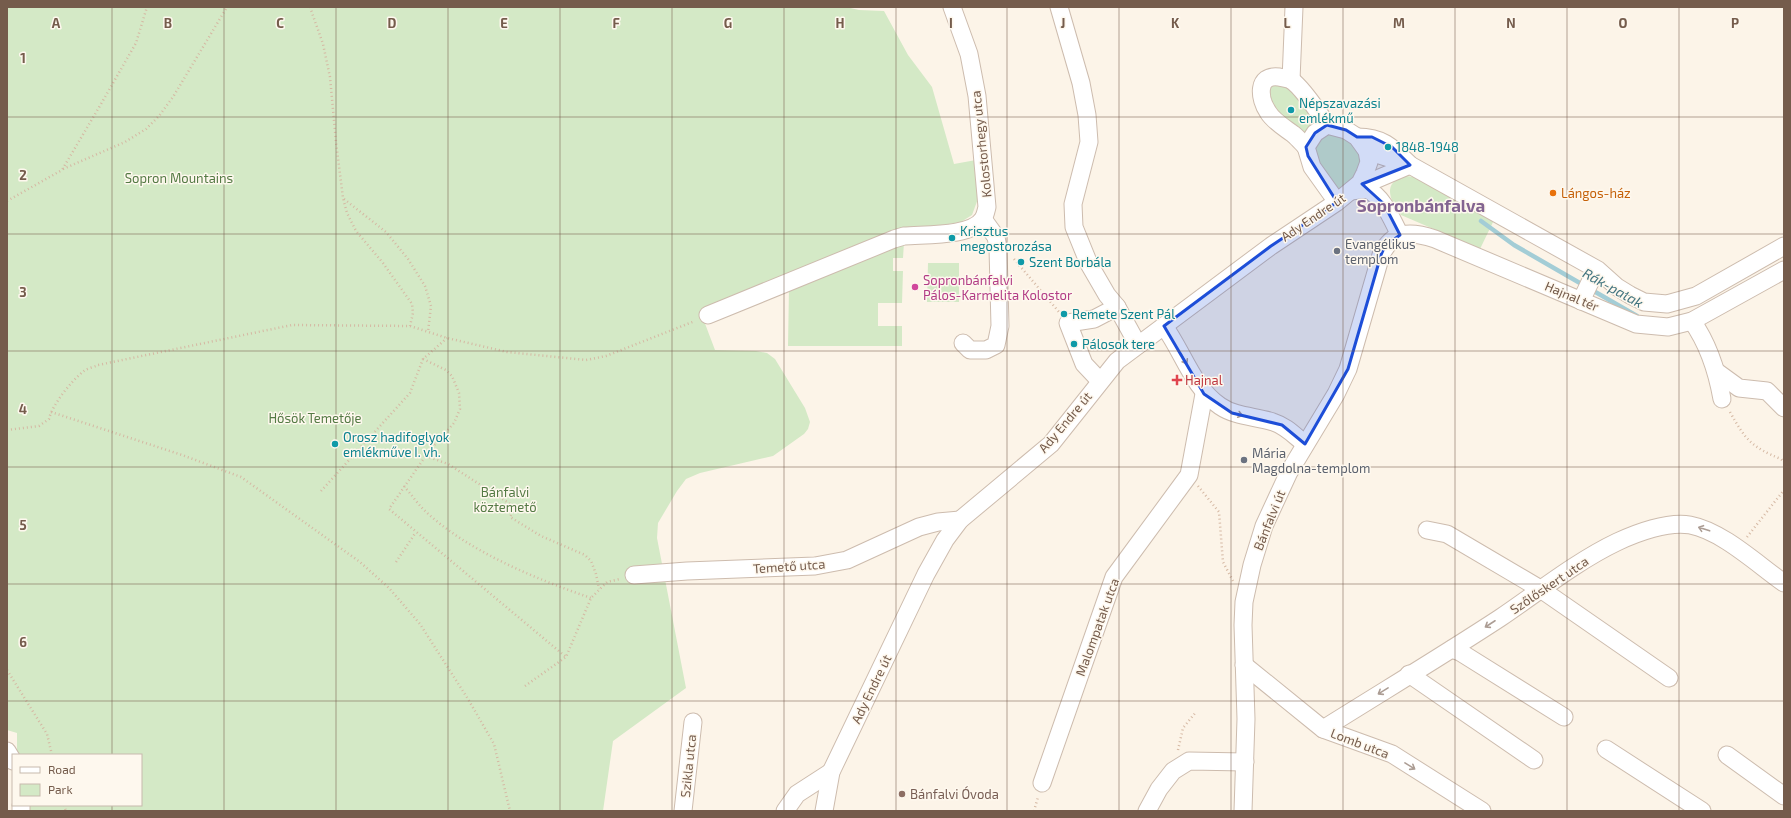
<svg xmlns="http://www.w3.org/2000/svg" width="1791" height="818" font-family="'Exo 2',sans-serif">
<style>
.green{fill:#d4e9c6}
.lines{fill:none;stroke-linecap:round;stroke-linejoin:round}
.stream{stroke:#a3cdd6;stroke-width:4.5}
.minor-casing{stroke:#cdbcae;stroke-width:19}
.path{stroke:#d5b8a3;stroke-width:2.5;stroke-dasharray:1 3;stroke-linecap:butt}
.minor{stroke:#fff;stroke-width:17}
.oneway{stroke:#ac9d94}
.marked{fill:#1d4ed8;fill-opacity:0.2;stroke:#1d4ed8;stroke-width:3;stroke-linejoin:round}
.grid{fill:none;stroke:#755c4c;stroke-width:1;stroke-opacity:0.55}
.culture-dot{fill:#0f9aa8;stroke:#fef8ee;stroke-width:1.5}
.food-dot{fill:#e8710a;stroke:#fef8ee;stroke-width:1.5}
.worship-dot{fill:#6b7280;stroke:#fef8ee;stroke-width:1.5}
.hotel-dot{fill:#d1479c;stroke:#fef8ee;stroke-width:1.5}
.health-dot{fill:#e0444e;stroke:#fef8ee;stroke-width:1.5}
.education-dot{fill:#8d6e63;stroke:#fef8ee;stroke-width:1.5}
.labels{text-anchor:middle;stroke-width:3;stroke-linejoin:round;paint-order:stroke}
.culture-label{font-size:13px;fill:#0d838f;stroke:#fef8ee;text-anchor:start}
.street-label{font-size:13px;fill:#755c4c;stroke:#fef8ee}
.park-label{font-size:13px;fill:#547a44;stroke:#fef8ee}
.food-label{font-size:13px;fill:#c56008;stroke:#fef8ee;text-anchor:start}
.worship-label{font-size:13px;fill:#5b616d;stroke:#fef8ee;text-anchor:start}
.hotel-label{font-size:13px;fill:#b23c85;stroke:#fef8ee;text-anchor:start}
.health-label{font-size:13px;fill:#be3a42;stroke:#fef8ee;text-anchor:start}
.education-label{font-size:13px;fill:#785e54;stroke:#fef8ee;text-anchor:start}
.water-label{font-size:14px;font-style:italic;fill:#437580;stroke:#fef8ee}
.district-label{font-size:17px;font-weight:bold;fill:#836491;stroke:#fef8ee}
.grid-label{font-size:13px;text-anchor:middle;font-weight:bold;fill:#755c4c;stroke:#fef8ee;stroke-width:3;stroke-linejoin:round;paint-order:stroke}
</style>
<rect width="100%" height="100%" fill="#fcf4e8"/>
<g class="green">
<polygon points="7,7 846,7 859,10 884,11 908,55 932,87 954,164 976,160 979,196 972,215 961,222 917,229 701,313 715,350 756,351 767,353 775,359 805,408 810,422 808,429 804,434 773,456 700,473 686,479 677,491 658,523 657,538 686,688 613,741 603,811 19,811 19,805 141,805 141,755 17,755 17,733 7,730"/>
<polygon points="1275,73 1323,117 1305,142 1269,109 1262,78"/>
<polygon points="1324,118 1341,120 1357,129 1362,171 1337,192 1313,166 1311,130"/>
<path d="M 1406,176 L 1415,177 L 1495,218 L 1480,249 L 1401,215 C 1395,208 1386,193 1392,184 C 1395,180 1402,178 1406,176 Z"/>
<polygon points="904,242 903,258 893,258 893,271 903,271 902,303 878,303 878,326 902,326 902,346 788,346 789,288"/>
<polygon points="928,263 959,263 959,302 927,302"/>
</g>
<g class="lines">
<polyline class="stream" points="1481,221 1514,245 1637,316"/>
<defs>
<g id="minor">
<polyline points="1059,7 1081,83 1087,115 1089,142 1073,204 1074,227 1089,264 1107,295 1117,307 1138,345"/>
<polyline points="1291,80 1294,7"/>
<path d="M 1357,137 C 1383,137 1392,147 1410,165 L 1598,270 L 1617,287 L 1630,295 L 1644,302 L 1667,304 L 1696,296 L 1784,246"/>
<path d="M 1306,147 C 1302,143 1298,138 1293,134 C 1285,128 1273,121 1268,112 C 1259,99 1256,74 1279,77 C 1283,78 1287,78 1291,80 C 1303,88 1319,113 1327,125"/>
<polyline points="1367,151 1407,164"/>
<polyline points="1356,188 1410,165"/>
<path d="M 1351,191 L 1367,189 C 1384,198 1391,218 1400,235"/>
<polyline points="1581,301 1592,278"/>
<path d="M 708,315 L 894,239 L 904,236 C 924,234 971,237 983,219 C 985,216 986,211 987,207 L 977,96 L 969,54 L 952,7"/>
<path d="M 1692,321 C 1709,345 1717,371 1722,399"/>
<path d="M 1164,326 C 1183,352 1193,388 1220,406 C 1236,417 1255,416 1273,422 C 1286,426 1295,436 1305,444"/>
<polyline points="963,343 970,350 986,350 996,345 1000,326 998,248 996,237 983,219"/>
<polyline points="1717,372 1739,388 1767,391 1784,408"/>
<polyline points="1100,381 1084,364 1068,323 1094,319 1117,307"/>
<polyline points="1427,530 1447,534 1542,590 1669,678"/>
<polyline points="634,575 687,571 815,566 847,560 919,527 938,522 960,520"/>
<polyline points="1452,649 1460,652 1564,717"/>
<polyline points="1244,665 1323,729 1392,754 1482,811"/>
<polyline points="1409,674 1534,760"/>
<path d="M 1323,729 C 1382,692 1442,656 1500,618 C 1537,593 1577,561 1617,542 C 1636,533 1668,521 1690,525 C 1722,531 1757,564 1784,583"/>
<polyline points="1606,749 1702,811"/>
<polyline points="7,751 13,761"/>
<polyline points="1727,755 1784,796"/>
<polyline points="1042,783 1114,577 1189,475 1204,394"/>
<polyline points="21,811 21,805"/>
<polyline points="683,811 693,722"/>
<polyline points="785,811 797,794 831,772"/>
<polyline points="824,811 831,772 926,574 945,540 960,520 1051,444 1117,361 1271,246 1337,202 1360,183 1365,173 1369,162 1367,151 1357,137 1346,130 1327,125 1315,133 1306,147 1312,167 1337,202"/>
<polyline points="1147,811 1159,789 1173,771 1189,761 1245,762"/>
<path d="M 1243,811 L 1246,719 L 1243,625 L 1244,602 L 1252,565 L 1264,526 L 1289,472 L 1336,394 L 1348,369 L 1381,255 C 1393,230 1411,231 1435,239 L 1636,324 L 1668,327 L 1692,321 L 1784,270"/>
</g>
</defs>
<use href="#minor" class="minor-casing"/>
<g class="path">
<polyline points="310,7 323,44 330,77 336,142 343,198 347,213 356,231 383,263 412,304 413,313 410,326"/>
<polyline points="63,169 125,142 146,129 159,116 173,97 227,7"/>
<polyline points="344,199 386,232 408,259 425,286 431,306 428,332"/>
<polyline points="7,201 62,170 101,104 136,43 147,7"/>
<polyline points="1014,259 1059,312"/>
<polyline points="423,359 446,370 452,376 459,393 460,409 454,423 429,451 389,509 566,657 591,598 607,582 620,579"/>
<polyline points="51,412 182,455 241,477 360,562 389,588 420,624 468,699 494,744 510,811"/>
<path d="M 1730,412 C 1745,439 1751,447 1781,459 L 1784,462"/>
<path d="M 7,430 L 39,426 L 49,419 C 52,405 72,380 84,371 C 88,368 94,367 98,365 L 292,325 L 410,326 L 447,338 L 507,352 L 586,360 L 606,356 L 695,321"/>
<polyline points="426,456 448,464 515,507 510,517 541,536 585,555 591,561 596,574 599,589"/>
<path d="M 404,486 C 411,494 417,503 424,510 C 467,551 536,579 591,598"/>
<polyline points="1198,486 1219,512 1223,562 1233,581"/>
<polyline points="321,491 410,393 423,359 447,338"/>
<polyline points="1747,537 1784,490"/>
<polyline points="396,562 416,532"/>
<polyline points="7,670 47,734 52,755"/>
<polyline points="525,686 566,657"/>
<polyline points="1178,750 1183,728 1196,712"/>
<polyline points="64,805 66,811"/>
<polyline points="1034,811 1038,797"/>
</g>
<use href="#minor" class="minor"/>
</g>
<defs><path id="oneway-shaft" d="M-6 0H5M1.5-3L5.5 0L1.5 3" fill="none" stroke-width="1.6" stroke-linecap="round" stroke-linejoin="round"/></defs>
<g class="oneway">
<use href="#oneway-shaft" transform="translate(1184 359) rotate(60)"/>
<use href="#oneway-shaft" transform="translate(1237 414) rotate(15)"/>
<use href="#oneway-shaft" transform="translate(1704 529) rotate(-162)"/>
<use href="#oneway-shaft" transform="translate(1490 624) rotate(147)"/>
<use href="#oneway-shaft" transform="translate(1383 691) rotate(148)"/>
<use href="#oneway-shaft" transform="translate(1410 766) rotate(32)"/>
</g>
<path class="marked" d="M 1327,125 L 1346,130 L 1357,137 L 1372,137 L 1392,147 L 1410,165 L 1362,184 L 1384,204 L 1400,235 L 1385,246 L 1381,255 L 1348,369 L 1305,444 L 1282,425 L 1232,413 L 1204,394 L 1164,326 L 1271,246 L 1337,202 L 1308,156 L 1306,147 L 1315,133 Z"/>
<path class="grid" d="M 112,7 L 112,755M 224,7 L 224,811M 336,7 L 336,811M 448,7 L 448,811M 560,7 L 560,811M 672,7 L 672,811M 784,7 L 784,811M 896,7 L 896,811M 1007,7 L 1007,811M 1119,7 L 1119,811M 1231,7 L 1231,811M 1343,7 L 1343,811M 1455,7 L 1455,811M 1567,7 L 1567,811M 1679,7 L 1679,811M 7,117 L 1784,117M 7,234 L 1784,234M 7,351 L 1784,351M 7,467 L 1784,467M 7,584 L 1784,584M 7,701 L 1784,701M 112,805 L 112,811"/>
<g class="culture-dot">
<circle cx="1291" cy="110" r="4"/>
<circle cx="1388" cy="147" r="4"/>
<circle cx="952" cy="238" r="4"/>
<circle cx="1021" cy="262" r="4"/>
<circle cx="1064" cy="314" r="4"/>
<circle cx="1074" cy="344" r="4"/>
<circle cx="335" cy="444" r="4"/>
</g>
<circle class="food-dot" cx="1553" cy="193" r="4"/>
<g class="worship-dot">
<circle cx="1337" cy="251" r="4"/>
<circle cx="1244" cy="460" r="4"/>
</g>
<circle class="hotel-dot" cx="915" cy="287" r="4"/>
<path class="health-dot" d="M1175 374h4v4h4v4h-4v4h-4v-4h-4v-4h4z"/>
<circle class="education-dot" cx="902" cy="794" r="4"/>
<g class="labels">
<g class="culture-label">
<text x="1299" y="108">Népszavazási<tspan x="1299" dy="15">emlékmű</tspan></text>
<text x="1396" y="152">1848-1948</text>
<text x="960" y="236">Krisztus<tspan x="960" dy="15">megostorozása</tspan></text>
<text x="1029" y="267">Szent Borbála</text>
<text x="1072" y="319">Remete Szent Pál</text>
<text x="1082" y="349">Pálosok tere</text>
<text x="343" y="442">Orosz hadifoglyok<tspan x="343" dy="15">emlékműve I. vh.</tspan></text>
</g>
<g class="street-label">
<text transform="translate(981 144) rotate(-96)" y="5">Kolostorhegy utca</text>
<text transform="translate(1313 217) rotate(-34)" y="5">Ady Endre út</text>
<text transform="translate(1572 296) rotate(23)" y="5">Hajnal tér</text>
<text transform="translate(1065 422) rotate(-50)" y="5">Ady Endre út</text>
<text transform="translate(1269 520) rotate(-68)" y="5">Bánfalvi út</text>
<text transform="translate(789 566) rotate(-4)" y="5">Temető utca</text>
<text transform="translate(1549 585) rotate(-34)" y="5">Szőlőskert utca</text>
<text transform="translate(1097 627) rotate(-70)" y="5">Malompatak utca</text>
<text transform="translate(871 689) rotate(-64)" y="5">Ady Endre út</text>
<text transform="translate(1360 743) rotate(21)" y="5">Lomb utca</text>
<text transform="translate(688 766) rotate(-84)" y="5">Szikla utca</text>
</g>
<g class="park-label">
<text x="179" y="183">Sopron Mountains</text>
<text x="315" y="423">Hősök Temetője</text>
<text x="505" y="497">Bánfalvi<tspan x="505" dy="15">köztemető</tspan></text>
</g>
<g class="food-label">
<text x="1561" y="198">Lángos-ház</text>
</g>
<g class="worship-label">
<text x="1345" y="249">Evangélikus<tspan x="1345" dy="15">templom</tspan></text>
<text x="1252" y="458">Mária<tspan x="1252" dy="15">Magdolna-templom</tspan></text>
</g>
<g class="hotel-label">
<text x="923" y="285">Sopronbánfalvi<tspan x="923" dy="15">Pálos-Karmelita Kolostor</tspan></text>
</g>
<g class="health-label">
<text x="1185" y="385">Hajnal</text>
</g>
<g class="education-label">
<text x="910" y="799">Bánfalvi Óvoda</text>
</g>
<g class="water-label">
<text transform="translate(1613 288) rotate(29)" y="5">Rák-patak</text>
</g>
<g class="district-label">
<text x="1421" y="212">Sopronbánfalva</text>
</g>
</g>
<g class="grid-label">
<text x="56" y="28">A</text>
<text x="168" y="28">B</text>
<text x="280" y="28">C</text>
<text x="392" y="28">D</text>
<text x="504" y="28">E</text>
<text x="616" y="28">F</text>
<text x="728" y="28">G</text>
<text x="840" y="28">H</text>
<text x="951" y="28">I</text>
<text x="1063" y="28">J</text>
<text x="1175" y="28">K</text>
<text x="1287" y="28">L</text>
<text x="1399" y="28">M</text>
<text x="1511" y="28">N</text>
<text x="1623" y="28">O</text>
<text x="1735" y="28">P</text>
<text x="23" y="63">1</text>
<text x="23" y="180">2</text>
<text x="23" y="297">3</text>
<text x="23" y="414">4</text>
<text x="23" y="530">5</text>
<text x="23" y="647">6</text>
</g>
<rect width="1791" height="818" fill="none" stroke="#755c4c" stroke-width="16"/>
<rect x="12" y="754" width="130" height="52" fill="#fef8ee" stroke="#c7baad"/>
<rect x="20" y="767" width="20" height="6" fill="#ffffff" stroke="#c7baad"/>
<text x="48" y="774" font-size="12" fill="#755c4c">Road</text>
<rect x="20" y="784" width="20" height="12" fill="#d4e9c6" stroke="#c7baad"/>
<text x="48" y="794" font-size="12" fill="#755c4c">Park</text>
</svg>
